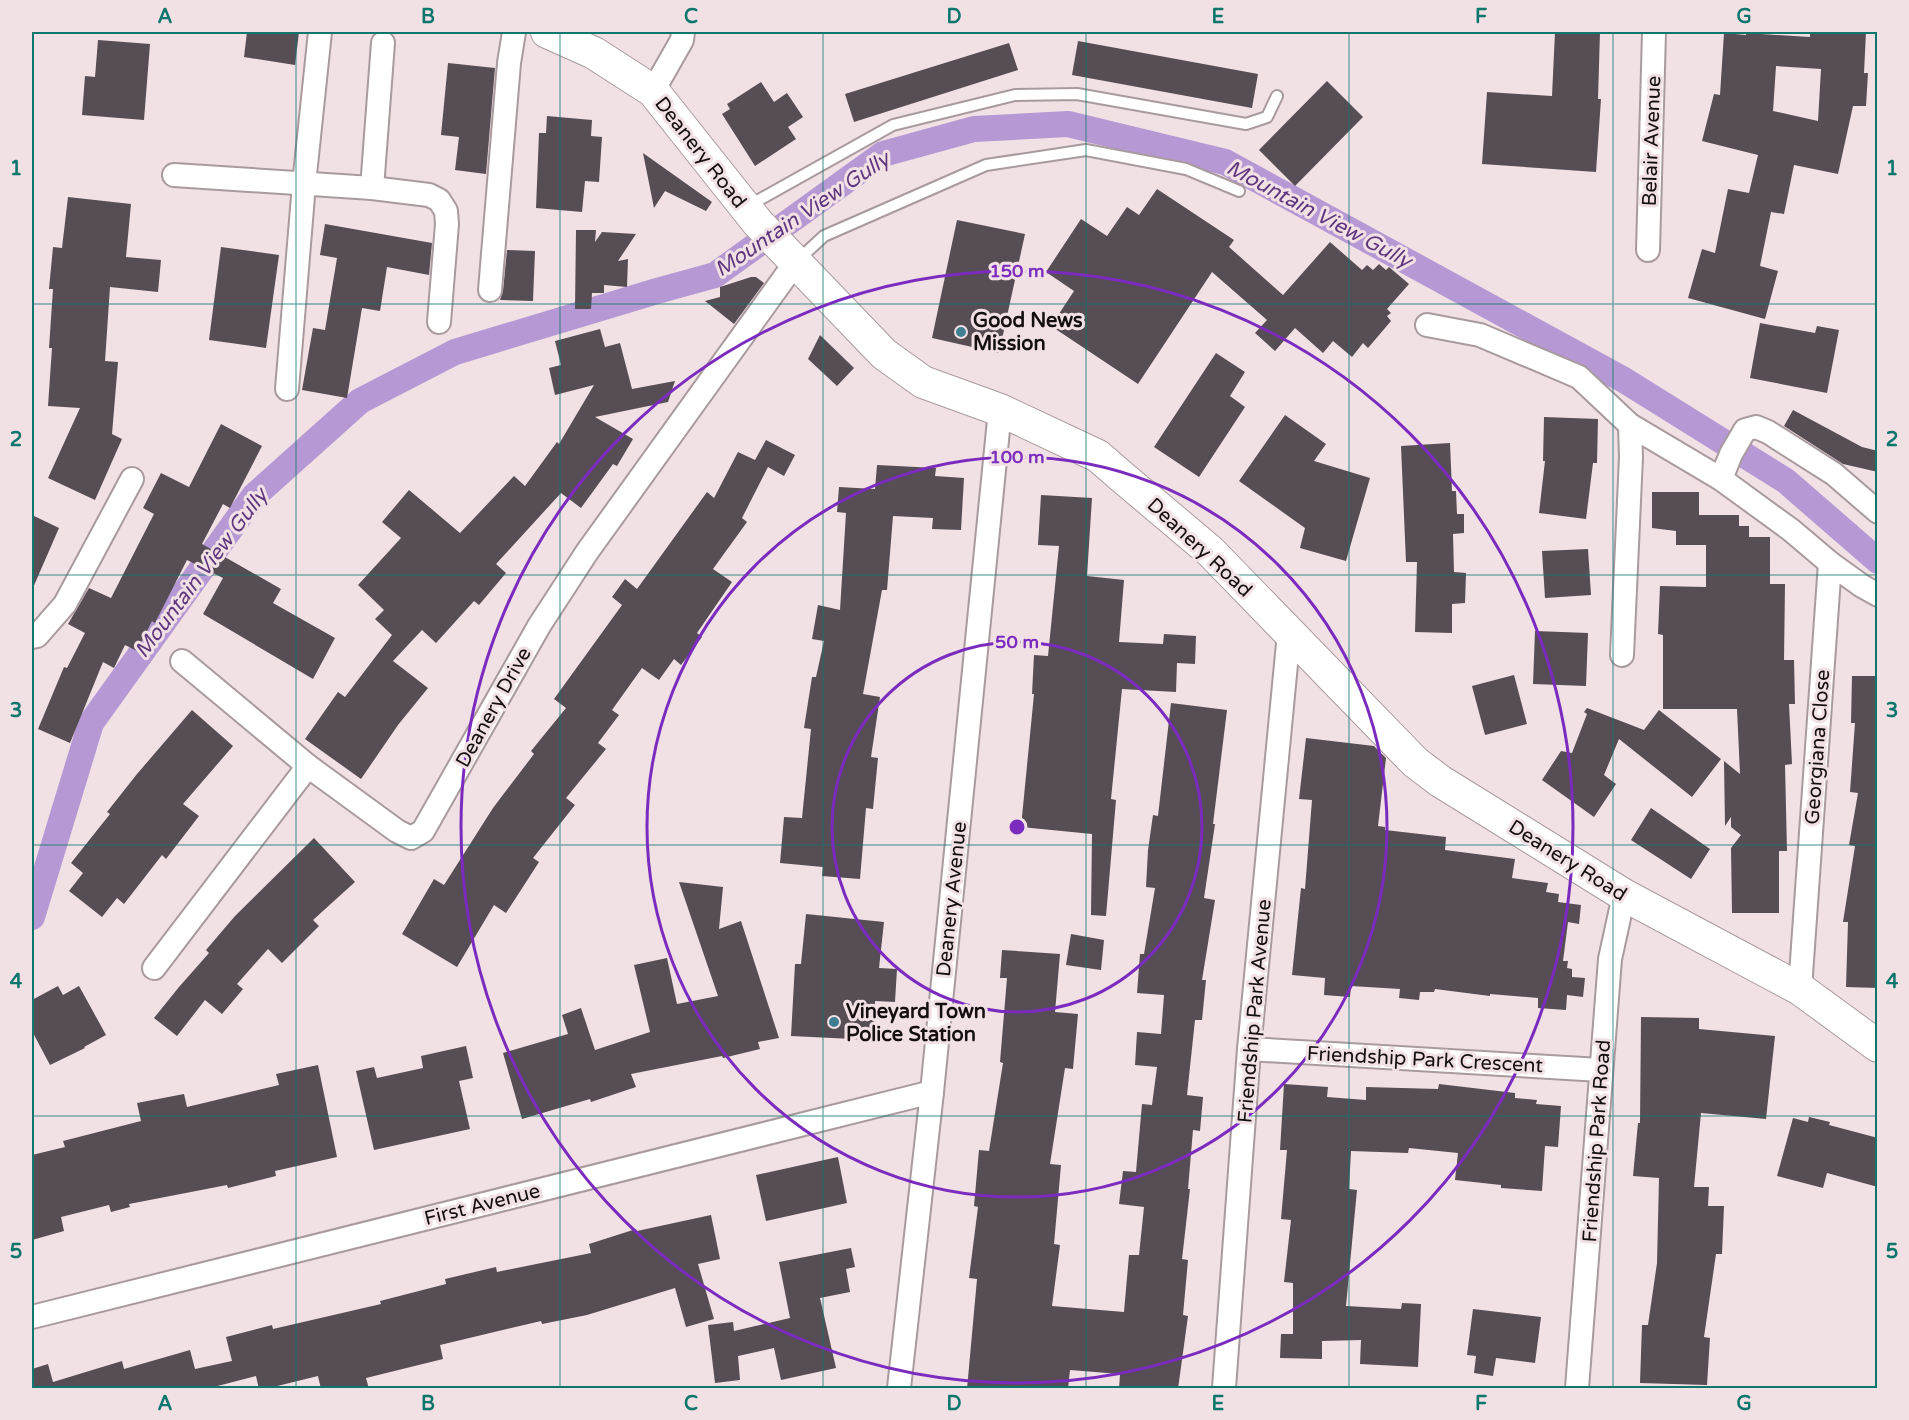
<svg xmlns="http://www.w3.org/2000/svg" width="1909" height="1420" font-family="'Varela Round',sans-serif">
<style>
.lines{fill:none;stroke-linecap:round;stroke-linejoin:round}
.canal{stroke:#b598d4;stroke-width:26}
.building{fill:#574d54;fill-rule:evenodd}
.lane-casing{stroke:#a99a9d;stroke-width:14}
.street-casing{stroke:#a99a9d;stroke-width:26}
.secondary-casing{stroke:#a99a9d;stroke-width:34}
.lane{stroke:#fff;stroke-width:10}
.street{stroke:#fff;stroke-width:22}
.secondary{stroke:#fff;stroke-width:32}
.grid{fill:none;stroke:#0f766e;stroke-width:1.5;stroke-opacity:0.55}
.ring{fill:none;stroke:#7b2cbf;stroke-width:3}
.poi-dot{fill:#407f93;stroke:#f1e1e4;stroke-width:2}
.labels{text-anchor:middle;stroke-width:6;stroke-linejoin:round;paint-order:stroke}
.street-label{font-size:20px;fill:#150f11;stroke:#f1e1e4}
.poi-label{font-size:20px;font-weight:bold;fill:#150f11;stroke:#f1e1e4;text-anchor:start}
.water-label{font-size:21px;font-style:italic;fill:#5e377f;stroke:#f1e1e4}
.centre{fill:#7b2cbf;stroke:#f1e1e4;stroke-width:3}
.ring-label{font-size:18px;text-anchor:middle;font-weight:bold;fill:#7b2cbf;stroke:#f1e1e4;stroke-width:6;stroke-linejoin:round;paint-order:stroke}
.neatline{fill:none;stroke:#0f766e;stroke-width:2}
.grid-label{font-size:20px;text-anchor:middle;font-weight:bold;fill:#0f766e}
</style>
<rect width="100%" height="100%" fill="#f1e1e4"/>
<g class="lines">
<polyline class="canal" points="32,917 91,723 254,496 360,401 455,352 657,291 715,275 883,154 974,129 1068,124 1225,162 1624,380 1786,481 1878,561"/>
</g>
<g class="building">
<polygon points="247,32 299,32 295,65 244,57"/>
<polygon points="1555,32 1600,32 1598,99 1601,99 1596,172 1482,164 1487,92 1552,96"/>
<path d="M 1810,32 L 1866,32 L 1864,73 L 1868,73 L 1866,106 L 1853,106 L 1838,174 L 1794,165 L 1784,214 L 1771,212 L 1760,266 L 1778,271 L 1765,319 L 1688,298 L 1702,249 L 1715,253 L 1728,189 L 1749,193 L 1758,155 L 1702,141 L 1714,94 L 1720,95 L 1724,33 L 1746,35 L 1746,33 L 1810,37 ZM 1776,66 L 1821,69 L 1818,121 L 1773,111 Z"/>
<polygon points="98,40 150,44 144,120 82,115 85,76 95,77"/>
<polygon points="1078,41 1258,74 1252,108 1072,75"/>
<polygon points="1009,43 1018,70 854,122 845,94"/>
<polygon points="448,63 495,68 486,174 455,170 459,137 441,135"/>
<polygon points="1327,81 1363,117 1295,186 1259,150"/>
<polygon points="761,82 774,102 787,93 803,117 788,127 796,139 755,166 722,114 730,109 727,104"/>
<polygon points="547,116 592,120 591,136 602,137 599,182 585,181 582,212 536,208 539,133 546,133"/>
<polygon points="643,153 712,202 706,211 665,191 654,208"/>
<polygon points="1157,189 1234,240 1229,247 1283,295 1330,242 1362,270 1367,265 1373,270 1379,264 1386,270 1389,267 1409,284 1387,309 1391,313 1387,316 1391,321 1368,348 1363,343 1352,357 1333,341 1323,353 1295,328 1275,351 1255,333 1267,320 1212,272 1138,384 1051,326 1074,291 1046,272 1081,219 1107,236 1127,207 1139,215"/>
<polygon points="68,197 131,204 126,257 161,260 158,292 110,287 105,361 118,362 112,434 122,439 95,500 48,478 80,408 48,406 52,348 49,348 53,289 49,289 53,247 62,248"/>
<polygon points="957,220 1025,234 999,353 932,338"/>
<polygon points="325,224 432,243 429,275 387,267 380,311 362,308 347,398 302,390 313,328 325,330 337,258 320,255"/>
<polygon points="576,230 596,230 595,242 602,232 636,234 618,261 628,259 627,287 604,285 604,293 592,293 591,309 575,309"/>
<polygon points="221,247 279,255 266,348 209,340"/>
<polygon points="507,250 535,251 533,301 500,300 503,291"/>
<polygon points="751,277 756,277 764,283 734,324 705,301 720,297 720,287"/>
<polygon points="1760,323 1815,333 1817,326 1839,330 1827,393 1750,378"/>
<polygon points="600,329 605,347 620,343 632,389 675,381 668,402 595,417 633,439 617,466 613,464 581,508 561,493 496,564 506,573 479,605 474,601 436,643 422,630 393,661 428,688 398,725 361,779 305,739 338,692 345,697 392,635 375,619 384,610 358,585 401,538 382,522 409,490 460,533 514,476 525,486 557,442 559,444 594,385 555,395 549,368 561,365 555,341"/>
<polygon points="820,335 854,368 837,386 808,359"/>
<polygon points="1216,353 1245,372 1230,396 1245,407 1199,477 1154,447"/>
<polygon points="1793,410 1862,447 1878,451 1878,472 1843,464 1784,426"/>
<polygon points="1285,415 1326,444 1314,461 1370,478 1346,561 1300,548 1305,528 1239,481"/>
<polygon points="1544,417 1598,419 1597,463 1593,463 1586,519 1539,513 1545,461 1543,461"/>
<polygon points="221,424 262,446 230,508 223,504 202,544 281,589 273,603 335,638 313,679 203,614 223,578 187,560 155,623 152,621 137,651 125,645 114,668 103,662 70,743 38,729 64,667 67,668 85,633 68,624 89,588 111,598 154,514 143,508 161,473 189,487"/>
<polygon points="766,440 795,455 784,476 768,467 742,518 747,522 713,569 732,582 697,633 702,637 681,665 674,659 659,680 642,668 612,710 619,715 598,743 606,749 566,798 575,805 533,858 539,862 506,913 494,905 457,967 402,934 434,879 444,885 493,808 534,754 531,751 566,708 554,699 622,605 612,597 625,579 637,589 707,492 714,498 738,452 755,460"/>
<polygon points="1450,443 1452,491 1456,491 1457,514 1464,514 1464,533 1453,534 1454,572 1466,573 1465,603 1452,604 1452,633 1415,632 1417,562 1406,562 1401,446"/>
<polygon points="877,465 936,468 935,476 964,478 961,530 932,529 933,518 893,516 887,590 882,590 863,694 880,697 871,757 878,758 873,809 866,808 860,879 822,876 823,867 780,863 784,817 802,818 811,729 804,728 812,677 816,677 824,641 812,639 818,605 840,610 846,513 837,512 839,487 875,489"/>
<polygon points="1652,492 1699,492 1699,515 1739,515 1739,526 1749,526 1749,537 1770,537 1770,584 1785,584 1784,660 1794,660 1795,704 1789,704 1792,764 1785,765 1787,851 1779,851 1779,913 1732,913 1731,848 1741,835 1731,827 1731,817 1725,826 1724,761 1740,774 1737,709 1663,709 1663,635 1658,634 1660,586 1706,587 1706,545 1676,545 1676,531 1652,528"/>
<polygon points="1041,495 1092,498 1087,576 1124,580 1119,642 1163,644 1164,634 1196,636 1195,664 1177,663 1176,692 1122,689 1111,799 1116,800 1106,916 1091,915 1092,834 1021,827 1034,694 1032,694 1034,655 1048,656 1059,546 1038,545"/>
<polygon points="32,515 59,528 32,590"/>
<polygon points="1588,549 1591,595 1545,598 1542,551"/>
<polygon points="1535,631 1588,633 1586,686 1533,684"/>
<polygon points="1514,675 1527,724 1485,735 1472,686"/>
<polygon points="1852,676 1878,676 1878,988 1846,987 1848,922 1843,922 1855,846 1849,845 1858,793 1850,792 1855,723 1851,723"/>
<polygon points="1171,703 1227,710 1213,824 1215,824 1204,898 1215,900 1202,980 1206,980 1202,1020 1195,1020 1187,1095 1203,1097 1200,1131 1193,1130 1188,1189 1190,1189 1182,1259 1188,1260 1183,1315 1188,1316 1178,1389 1119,1389 1120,1374 1070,1370 1068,1389 967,1389 977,1279 969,1278 978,1207 974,1206 979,1150 989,1151 1003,1063 1000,1062 1007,978 1000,978 1002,950 1060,954 1055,1012 1078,1014 1073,1069 1065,1068 1050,1164 1061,1165 1054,1244 1060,1245 1052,1306 1124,1312 1129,1255 1139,1255 1144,1207 1119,1204 1123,1171 1136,1172 1142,1104 1152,1105 1157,1067 1135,1065 1137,1032 1161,1034 1164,995 1137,993 1140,954 1144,954 1155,888 1146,887 1148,850 1153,815 1158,816"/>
<polygon points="1587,708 1644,730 1659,710 1721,759 1692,797 1619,739 1604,775 1616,784 1594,817 1542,780 1561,751 1572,753 1587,714 1584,712"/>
<polygon points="192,710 233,746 183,804 199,816 166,859 162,855 124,904 117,898 102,917 69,891 83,873 71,863 110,814 107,812 137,774"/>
<polygon points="1306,738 1374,746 1386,758 1378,826 1385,827 1385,830 1446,837 1445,850 1515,859 1512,878 1548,883 1546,892 1559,894 1558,902 1581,905 1579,924 1568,922 1563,961 1568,961 1567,968 1572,969 1572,977 1585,978 1583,997 1567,995 1566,1010 1538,1008 1538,998 1490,994 1490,996 1435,989 1434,992 1420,992 1419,1000 1399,998 1400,989 1351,986 1350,997 1324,995 1325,978 1292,975 1301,888 1305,889 1312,800 1299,799"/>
<polygon points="1651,808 1710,849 1691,879 1631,840"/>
<polygon points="314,838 355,882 313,920 319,926 282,963 268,949 237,984 243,989 222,1014 205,1000 177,1036 154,1018 179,987 209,953 206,950 235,916"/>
<polygon points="679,882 723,887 719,929 741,921 779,1038 758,1042 760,1049 723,1058 722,1056 631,1074 636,1087 591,1102 590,1099 522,1119 503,1053 568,1034 562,1015 581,1008 595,1050 650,1032 634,965 667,958 677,1004 718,996"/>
<polygon points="806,914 884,922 879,968 897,969 895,1002 875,1001 873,1040 791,1036 795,964 801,964"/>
<polygon points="1071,934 1104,940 1101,970 1066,965"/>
<polygon points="58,986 63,995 79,986 106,1035 84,1047 85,1048 50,1065 32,1031 32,1000"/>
<polygon points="1641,1017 1699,1018 1699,1029 1775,1036 1766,1119 1701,1113 1694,1187 1709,1187 1708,1206 1724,1206 1722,1254 1716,1254 1704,1337 1710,1338 1707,1385 1640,1383 1642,1325 1648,1325 1657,1263 1659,1178 1633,1176 1638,1123 1640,1123"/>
<polygon points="466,1046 473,1078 459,1081 470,1129 374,1150 356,1071 374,1067 377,1078 423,1068 421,1056"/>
<polygon points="318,1065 337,1157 275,1171 276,1176 228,1188 227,1185 129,1204 130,1207 111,1212 109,1205 61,1217 64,1231 32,1240 32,1155 65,1147 63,1141 141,1121 137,1103 184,1094 187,1107 279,1085 276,1074"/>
<polygon points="1284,1084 1328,1087 1327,1097 1366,1100 1366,1087 1438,1089 1439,1084 1515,1093 1515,1098 1537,1100 1536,1104 1561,1106 1558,1147 1545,1146 1542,1191 1501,1188 1501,1185 1455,1180 1458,1153 1409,1148 1408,1153 1351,1151 1349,1189 1357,1190 1346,1306 1401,1309 1402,1303 1421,1304 1418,1367 1360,1364 1361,1340 1322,1341 1322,1359 1280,1358 1281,1334 1293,1334 1293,1283 1284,1282 1291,1220 1281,1219 1287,1150 1280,1150"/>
<polygon points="1809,1117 1830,1122 1829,1125 1878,1138 1878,1187 1827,1173 1823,1188 1777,1176 1793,1118 1808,1122"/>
<polygon points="838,1157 847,1203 766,1221 756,1175"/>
<polygon points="711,1215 720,1259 698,1264 714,1319 686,1327 675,1288 587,1315 542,1324 541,1321 440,1345 443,1359 366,1378 369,1389 321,1389 318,1376 265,1389 259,1389 256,1376 206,1389 32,1389 32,1369 48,1364 53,1382 122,1361 124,1369 190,1350 195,1369 232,1361 226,1337 272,1325 273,1329 381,1304 380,1301 446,1284 445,1279 496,1267 497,1272 591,1253 589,1244 636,1229 637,1231"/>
<polygon points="851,1248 855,1267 846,1269 850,1292 820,1298 836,1368 781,1380 774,1348 738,1356 740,1380 715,1383 708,1325 733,1322 734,1331 790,1318 779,1262"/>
<polygon points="1473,1309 1541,1317 1535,1363 1496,1358 1493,1376 1474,1373 1476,1356 1467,1355"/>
</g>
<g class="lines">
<defs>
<g id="lane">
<polyline points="748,206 893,125 1015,95 1077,94 1246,124 1267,117 1277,96"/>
<polyline points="797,261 824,236 986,165 1086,150 1186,169 1239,191"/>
</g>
<g id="street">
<polyline points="653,91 682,40 683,32"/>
<polyline points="174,175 372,188 429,195 439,200 446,211 447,224 439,322"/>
<polyline points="372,188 383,43"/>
<polyline points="1648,250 1654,32"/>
<polyline points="490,290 509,63 514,32"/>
<polyline points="1427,325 1480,335 1579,377 1630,425"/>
<polyline points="287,389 304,184 320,32"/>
<polyline points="1721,479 1731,454 1745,430 1756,427 1768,432 1834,474 1878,512"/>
<polyline points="32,637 37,636 65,604 132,479"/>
<polyline points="1622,655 1631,457 1630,425 1721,479 1791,530 1830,563"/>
<polyline points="182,661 308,766 397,831 411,838 423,831 539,626 587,552 795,263"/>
<polyline points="154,968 308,766"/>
<polyline points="1800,989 1830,563 1862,586 1878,595"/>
<polyline points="1249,1049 1601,1070"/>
<polyline points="32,1317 932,1092"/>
<polyline points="899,1388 932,1092 1000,410"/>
<polyline points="1224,1388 1249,1049 1289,633"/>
<polyline points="1577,1388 1610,959 1624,895"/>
</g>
<polyline id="secondary" points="547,32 594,53 653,91 758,223 884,354 923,382 1000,410 1098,456 1121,476 1210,551 1415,762 1440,781 1624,895 1800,989 1878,1046"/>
</defs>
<use href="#lane" class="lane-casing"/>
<use href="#street" class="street-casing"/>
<use href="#secondary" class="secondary-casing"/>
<use href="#lane" class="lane"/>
<use href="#street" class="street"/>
<use href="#secondary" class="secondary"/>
</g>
<path class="grid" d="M 296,32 L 296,1388M 560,32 L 560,1388M 823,32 L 823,1388M 1086,32 L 1086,1388M 1349,32 L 1349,1388M 1613,32 L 1613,1388M 32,304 L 1878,304M 32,575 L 1878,575M 32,845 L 1878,845M 32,1116 L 1878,1116"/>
<g class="ring">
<circle cx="1017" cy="827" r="185"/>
<circle cx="1017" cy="827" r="370"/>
<circle cx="1017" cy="827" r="556"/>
</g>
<g class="poi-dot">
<circle cx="961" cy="332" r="6"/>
<circle cx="834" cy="1022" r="6"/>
</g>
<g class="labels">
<g class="street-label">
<text transform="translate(1651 141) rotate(-88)" y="7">Belair Avenue</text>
<text transform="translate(701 152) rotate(52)" y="7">Deanery Road</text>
<text transform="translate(1200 547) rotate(43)" y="7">Deanery Road</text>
<text transform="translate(493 707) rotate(-61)" y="7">Deanery Drive</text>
<text transform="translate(1817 747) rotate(-86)" y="7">Georgiana Close</text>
<text transform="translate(1568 860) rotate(32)" y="7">Deanery Road</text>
<text transform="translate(951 899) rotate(-84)" y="7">Deanery Avenue</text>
<text transform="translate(1254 1011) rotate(-85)" y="7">Friendship Park Avenue</text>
<text transform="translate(1425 1059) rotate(3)" y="7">Friendship Park Crescent</text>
<text transform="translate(1596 1141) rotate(-86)" y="7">Friendship Park Road</text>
<text transform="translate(482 1204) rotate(-14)" y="7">First Avenue</text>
</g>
<g class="poi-label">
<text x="973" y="327">Good News<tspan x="973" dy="23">Mission</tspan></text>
<text x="846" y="1018">Vineyard Town<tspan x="846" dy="23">Police Station</tspan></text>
</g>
<g class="water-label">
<text transform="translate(802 214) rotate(-34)" y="7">Mountain View Gully</text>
<text transform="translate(1319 214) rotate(28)" y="7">Mountain View Gully</text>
<text transform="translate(201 573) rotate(-53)" y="7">Mountain View Gully</text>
</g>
</g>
<circle cx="1017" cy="827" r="9" class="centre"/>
<g class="ring-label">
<text x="1017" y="277">150 m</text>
<text x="1017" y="463">100 m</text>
<text x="1017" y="648">50 m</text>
</g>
<rect width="1909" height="1420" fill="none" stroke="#f1e1e4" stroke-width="66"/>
<rect x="33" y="33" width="1843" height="1354" class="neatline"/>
<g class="grid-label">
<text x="165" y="23">A</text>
<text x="428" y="23">B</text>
<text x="691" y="23">C</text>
<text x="954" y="23">D</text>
<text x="1218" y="23">E</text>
<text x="1481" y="23">F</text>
<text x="1744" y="23">G</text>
<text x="16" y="175">1</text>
<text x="1892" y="175">1</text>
<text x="16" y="446">2</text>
<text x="1892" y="446">2</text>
<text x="16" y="717">3</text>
<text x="1892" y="717">3</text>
<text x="16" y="988">4</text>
<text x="1892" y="988">4</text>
<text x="16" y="1258">5</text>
<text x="1892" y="1258">5</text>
<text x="165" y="1410">A</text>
<text x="428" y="1410">B</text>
<text x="691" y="1410">C</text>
<text x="954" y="1410">D</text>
<text x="1218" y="1410">E</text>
<text x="1481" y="1410">F</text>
<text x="1744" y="1410">G</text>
</g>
</svg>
